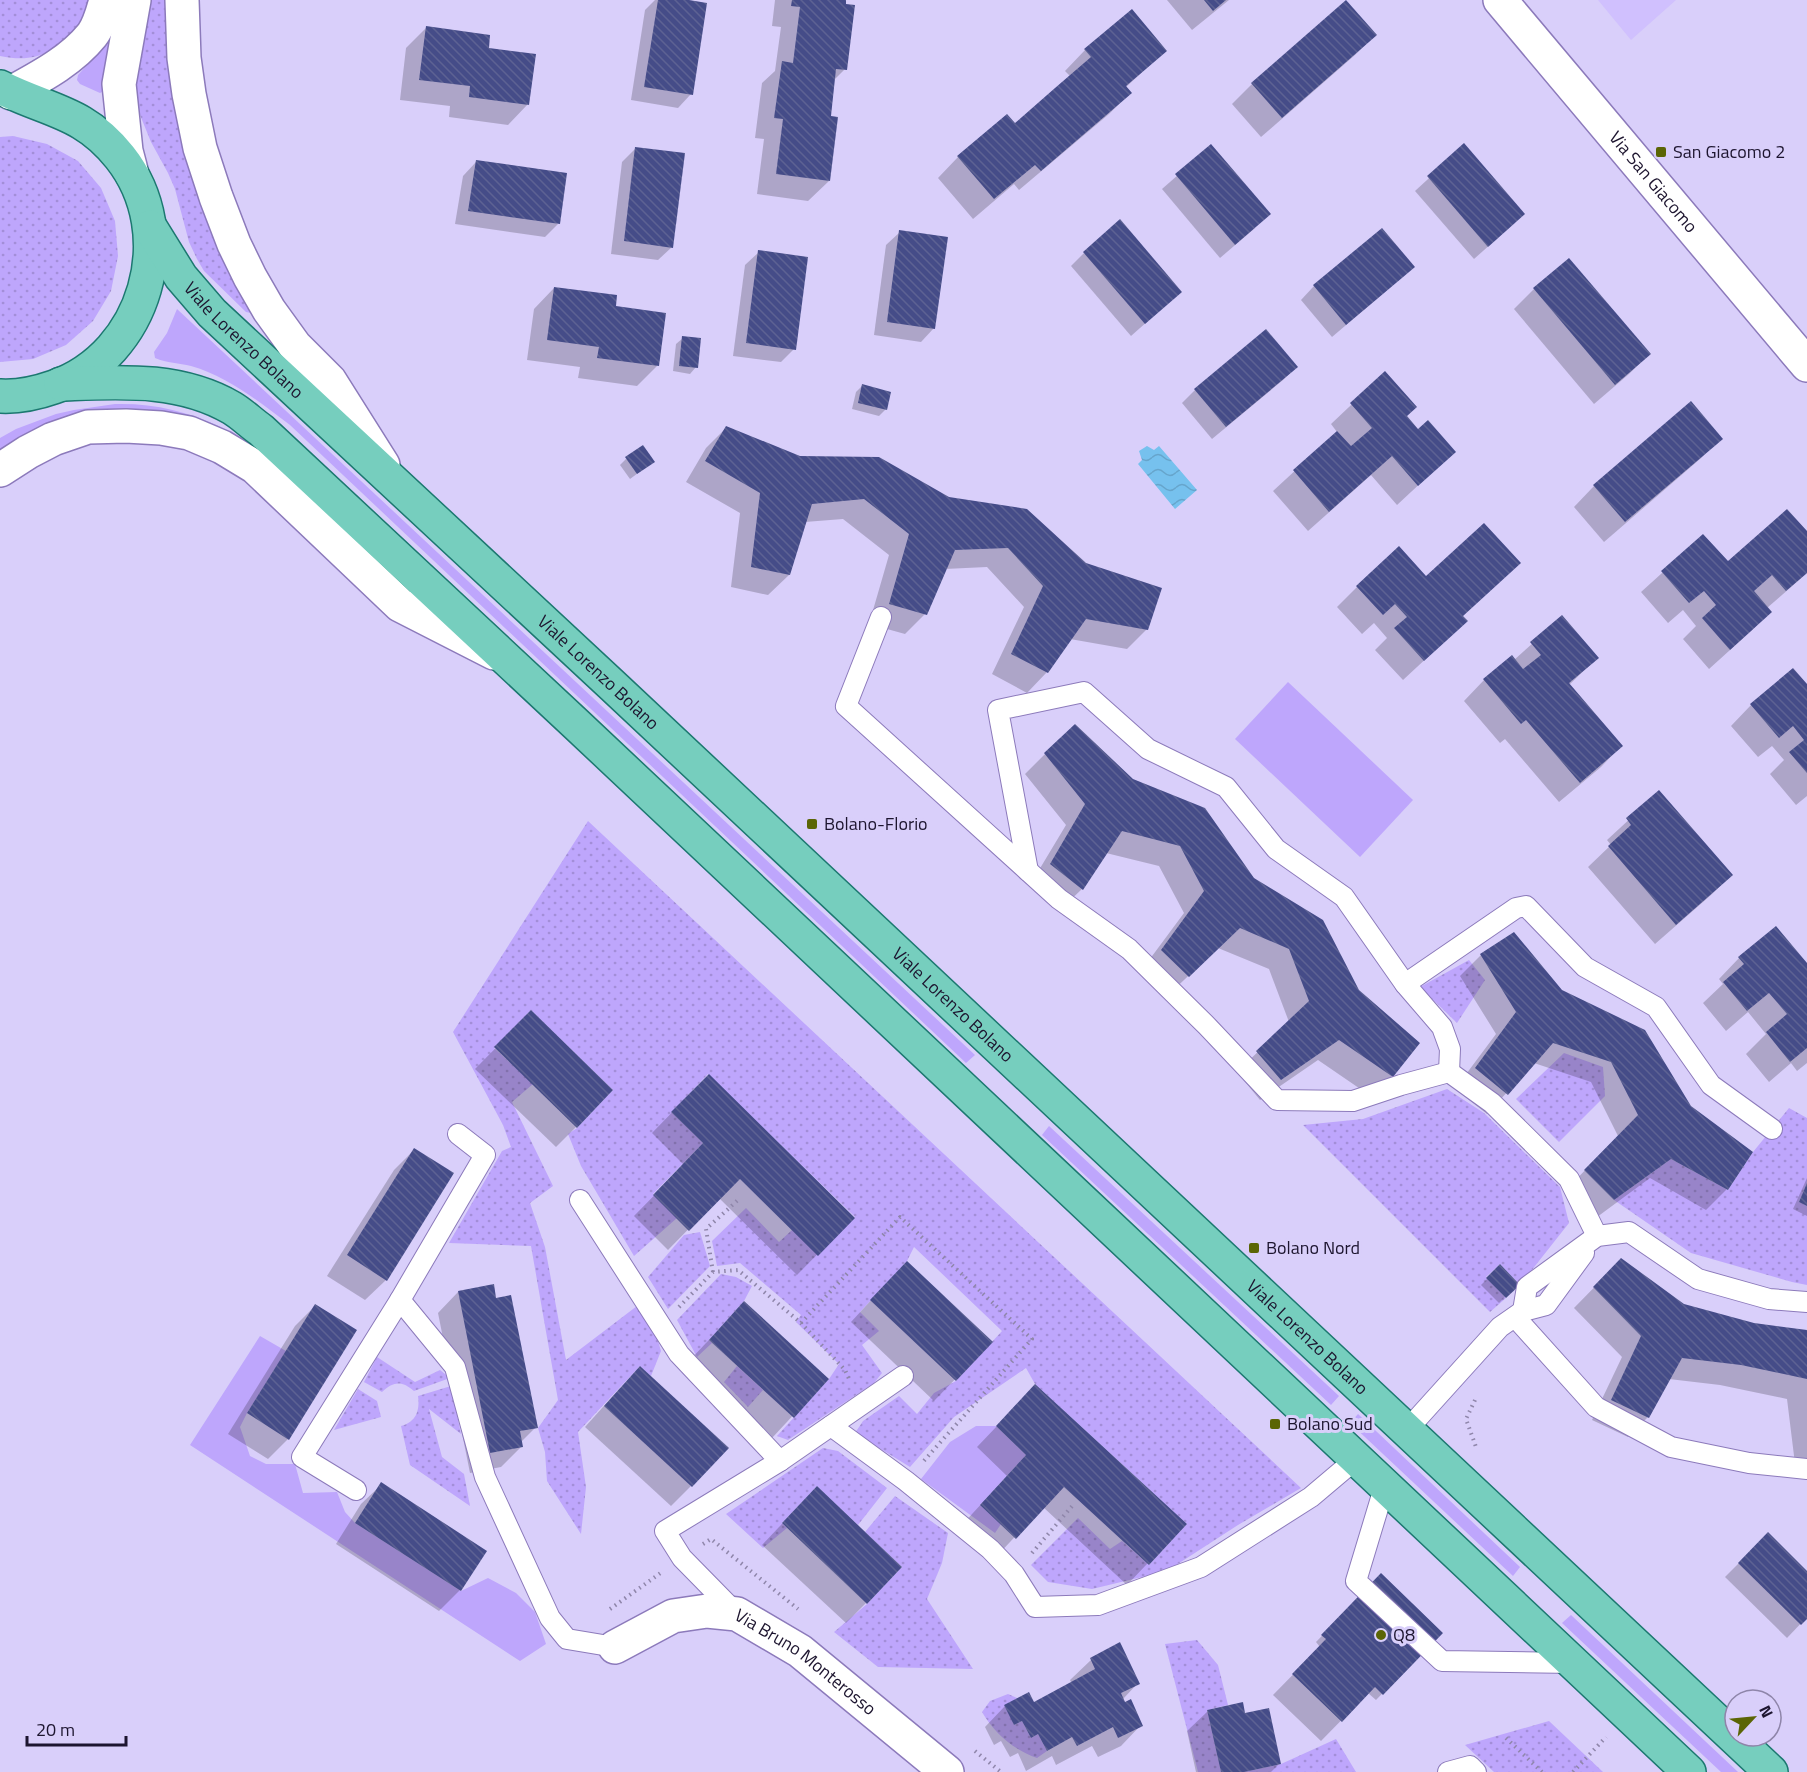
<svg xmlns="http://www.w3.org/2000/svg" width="1807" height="1772" font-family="'Titillium Web',sans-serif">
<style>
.built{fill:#d0c0fe}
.green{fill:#bea6fc}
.garden{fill:url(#garden-dots)}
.water{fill:url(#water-waves)}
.shadow{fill:#0003}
.building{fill:url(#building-back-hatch)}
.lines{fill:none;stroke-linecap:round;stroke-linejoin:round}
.lane-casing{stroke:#8c7abb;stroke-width:22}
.street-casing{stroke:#8c7abb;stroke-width:36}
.secondary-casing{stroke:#8c7abb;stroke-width:36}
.primary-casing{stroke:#1c7870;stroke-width:36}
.path{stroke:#8f86aa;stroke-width:4;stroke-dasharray:1.5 4.5;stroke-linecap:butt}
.lane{stroke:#fff;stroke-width:20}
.street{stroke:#fff;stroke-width:33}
.secondary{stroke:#fff;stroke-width:33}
.primary{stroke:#76cebe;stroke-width:33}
.poi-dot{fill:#5b6505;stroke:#d9cffa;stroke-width:2}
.labels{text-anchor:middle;stroke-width:6;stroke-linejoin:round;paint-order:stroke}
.poi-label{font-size:18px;fill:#1d152f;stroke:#d9cffa;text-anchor:start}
.street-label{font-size:18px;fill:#1d152f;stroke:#d9cffa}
</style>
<defs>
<pattern id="garden-dots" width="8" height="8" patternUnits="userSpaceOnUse" patternTransform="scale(1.5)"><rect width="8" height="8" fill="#bea6fc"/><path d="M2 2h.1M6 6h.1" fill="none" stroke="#a38ed8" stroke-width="1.8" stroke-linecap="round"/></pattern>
<pattern id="water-waves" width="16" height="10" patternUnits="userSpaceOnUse" patternTransform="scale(1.5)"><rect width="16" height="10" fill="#76c1ee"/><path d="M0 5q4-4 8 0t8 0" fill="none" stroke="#66a5cc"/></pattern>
<pattern id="building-back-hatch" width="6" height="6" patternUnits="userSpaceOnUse" patternTransform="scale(1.5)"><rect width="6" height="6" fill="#454c88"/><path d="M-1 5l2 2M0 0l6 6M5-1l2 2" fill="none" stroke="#5d6293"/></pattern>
</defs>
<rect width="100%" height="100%" fill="#d9cffa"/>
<polygon class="built" points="1598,0 1676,0 1631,40"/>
<g class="green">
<polygon points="110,40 104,74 104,91 100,93 80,84 77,80 78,75"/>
<path d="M 177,309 L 975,1055 L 966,1063 L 290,425 C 259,402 229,377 191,366 C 179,363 167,363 155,358 L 154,352 L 167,333 Z"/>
<path d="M 115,404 C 153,403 187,411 221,427 L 217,429 L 29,433 L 0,449 L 0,438 L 16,429 L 56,414 L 74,410 Z"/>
<polygon points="1288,682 1413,800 1360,857 1235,739"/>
<polygon points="1049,1126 1339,1396 1331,1405 1042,1135"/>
<polygon points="260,1336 286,1351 247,1413 240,1427 250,1456 266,1464 295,1464 303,1493 337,1492 345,1512 355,1523 461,1591 488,1578 516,1593 535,1612 546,1644 520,1661 190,1445"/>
<polygon points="1358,1414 1520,1567 1513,1576 1350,1423"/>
<polygon points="976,1426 996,1426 1026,1455 980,1505 1001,1524 995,1533 921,1479 950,1442"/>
<polygon points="1571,1615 1738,1772 1721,1772 1562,1623"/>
</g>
<g class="garden">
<path d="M 0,0 L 96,0 C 91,13 84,20 75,30 C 52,54 34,63 0,56 Z"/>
<polygon points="148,0 169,0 254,309 251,313 246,312 204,271 197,259 189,242 175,189 168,173 151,142 138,110 134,88"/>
<polygon points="13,136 47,144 78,161 101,188 115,221 118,256 111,291 93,321 66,345 33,359 0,362 0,137"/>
<polygon points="588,821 1301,1488 1238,1525 1167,1571 1092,1589 1048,1582 1031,1565 1078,1518 1110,1549 1122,1541 1149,1565 1187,1524 1035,1384 1026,1368 954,1417 910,1467 855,1433 863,1421 899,1396 917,1414 934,1393 956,1381 1002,1331 914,1247 907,1261 860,1312 879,1331 862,1345 882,1373 874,1383 788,1440 777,1436 829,1379 839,1364 796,1322 801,1315 740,1263 717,1266 712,1241 746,1208 779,1242 792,1230 818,1255 855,1217 708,1074 672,1112 703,1143 653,1194 677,1218 634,1256 581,1166 568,1134 577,1128 613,1090 531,1010 494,1048 533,1084 512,1102 553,1186 530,1203 545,1247 566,1360 637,1306 653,1324 661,1351 651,1376 640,1366 578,1432 586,1487 581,1534 547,1481 545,1452 538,1428 558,1400 531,1246 449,1243 502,1151 511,1147 503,1125 453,1032"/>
<polygon points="1469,960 1485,980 1457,1023 1420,987"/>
<polygon points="1564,1053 1603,1067 1605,1096 1559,1142 1516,1099"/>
<polygon points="1447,1089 1484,1113 1560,1187 1569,1223 1520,1285 1500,1264 1486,1277 1506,1298 1490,1312 1303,1125 1363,1119"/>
<polygon points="1789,1108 1807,1118 1807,1183 1799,1202 1807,1206 1807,1285 1792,1282 1691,1253 1614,1200 1671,1159 1728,1190 1753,1152"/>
<polygon points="700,1232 710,1266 668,1309 648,1277 684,1235"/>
<polygon points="721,1274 736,1277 752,1286 744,1301 709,1340 712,1343 697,1357 677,1320"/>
<path d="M 377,1357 L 415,1382 L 440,1370 L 450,1378 L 414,1391 C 402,1381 394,1381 382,1392 L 364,1382 Z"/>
<polygon points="737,1366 763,1390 748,1407 724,1382"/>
<path d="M 451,1386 L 461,1434 L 429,1409 L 442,1457 L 464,1474 L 470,1506 L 410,1465 L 401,1426 C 416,1422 420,1411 418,1396 Z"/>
<polygon points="358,1389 377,1401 381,1417 334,1430"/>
<polygon points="823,1448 838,1451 887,1488 858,1525 817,1486 782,1523 787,1528 763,1548 726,1514"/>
<polygon points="895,1496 948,1533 942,1563 927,1599 973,1669 878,1667 834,1632 867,1604 902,1567 865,1532"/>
<polygon points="1197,1640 1218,1665 1228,1705 1207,1710 1221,1772 1198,1772 1165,1644"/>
<path d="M 1008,1694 L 1017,1698 L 1014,1725 L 1022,1721 L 1031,1738 L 1038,1734 L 1047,1751 L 1037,1758 C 1014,1750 994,1733 982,1712 L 990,1701 Z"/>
<polygon points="1549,1721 1603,1772 1494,1772 1465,1745"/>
<polygon points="1336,1739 1356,1772 1244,1772 1281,1764"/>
</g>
<polygon class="water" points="1147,446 1154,450 1159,446 1197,490 1175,509 1138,464 1142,460 1139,451"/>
<g class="shadow">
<polygon points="655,0 680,0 691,94 678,108 631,100 645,10"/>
<polygon points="775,0 845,0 845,69 833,81 829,118 829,181 808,201 757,194 764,139 755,138 762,83 775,71 781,27 772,26"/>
<polygon points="1167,0 1229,0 1192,30"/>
<polygon points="426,28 487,49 528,104 508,125 449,117 450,106 400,100 406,48"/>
<polygon points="1375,35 1355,55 1261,137 1232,104 1252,84"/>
<polygon points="1085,50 1165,51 1125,88 1130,93 1109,114 1019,190 1014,184 973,219 938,178 958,157 1014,125 1071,77 1065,71"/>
<polygon points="1211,146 1255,228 1220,258 1162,189"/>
<polygon points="1464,146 1510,227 1474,259 1415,191"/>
<polygon points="636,148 672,247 658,260 611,254 622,162"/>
<polygon points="476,162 558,224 545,237 455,224 463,176"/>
<polygon points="1381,230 1399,280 1332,337 1301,300 1314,286"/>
<polygon points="900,232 934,328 921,342 874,335 886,245"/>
<polygon points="759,252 794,349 781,362 733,356 745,265"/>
<polygon points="1084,253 1166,305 1131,336 1071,266"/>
<polygon points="554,288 614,308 657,366 637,386 578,378 580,367 527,360 534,309"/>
<polygon points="1534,289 1649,354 1629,374 1594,404 1514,309"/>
<polygon points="683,338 696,367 690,374 673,371 676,344"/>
<polygon points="1296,367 1283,380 1212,439 1182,403 1195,390"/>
<polygon points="1385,373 1405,416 1418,431 1454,452 1397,505 1371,475 1308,531 1273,491 1337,432 1331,424"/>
<polygon points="862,386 886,409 879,416 852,409 856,392"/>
<polygon points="727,427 800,458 878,458 1147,629 1127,649 1070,639 1047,672 1027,693 992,674 1024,607 987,567 945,569 925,614 905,634 869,624 889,555 843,519 805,522 789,575 768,595 731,587 740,513 686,482 706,448"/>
<polygon points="1720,439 1700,459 1604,542 1574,507 1594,486"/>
<polygon points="626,459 653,462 630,479 620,465"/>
<polygon points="1807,534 1807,573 1767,608 1770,612 1750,632 1709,669 1683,639 1696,626 1683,610 1668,623 1641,592 1703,536 1728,564"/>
<polygon points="1357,587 1462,617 1445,641 1403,680 1375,650 1387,638 1374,623 1362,634 1337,607"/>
<polygon points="1562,617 1597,658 1569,685 1621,746 1601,767 1559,802 1505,739 1500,743 1464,701 1484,680 1514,660"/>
<polygon points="1793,670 1807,687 1807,796 1796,805 1770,774 1784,760 1772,746 1758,757 1731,726 1751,705"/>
<polygon points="1045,754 1132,781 1204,809 1392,1076 1372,1097 1318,1060 1260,1100 1237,1072 1289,1022 1269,969 1218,948 1167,996 1141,971 1184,913 1159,866 1106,853 1082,889 1061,909 1030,885 1066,825 1025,774"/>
<polygon points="1659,792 1731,875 1711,895 1655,944 1588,867 1611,845 1607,840"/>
<polygon points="1775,928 1807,966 1807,1063 1797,1071 1791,1063 1769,1082 1746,1054 1766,1034 1748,1012 1726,1031 1703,1003 1723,984 1719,979 1739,958"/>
<polygon points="1514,934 1727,1189 1706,1210 1650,1178 1593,1220 1565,1191 1618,1136 1591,1082 1534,1063 1487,1114 1455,1089 1496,1034 1460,976 1481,955"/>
<polygon points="531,1012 576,1127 556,1147 475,1069"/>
<polygon points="688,1096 853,1218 797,1275 719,1198 668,1250 634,1216 684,1165 652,1133"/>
<polygon points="414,1150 386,1280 365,1300 327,1276 394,1170"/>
<polygon points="1807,1178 1807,1216 1793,1209"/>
<polygon points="1621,1260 1683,1305 1754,1325 1807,1331 1807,1470 1796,1472 1787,1399 1720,1385 1669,1379 1648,1417 1628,1437 1592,1420 1622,1357 1574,1308"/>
<polygon points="1500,1266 1517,1285 1499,1303 1481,1285"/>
<polygon points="887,1283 991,1342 934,1401 851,1322"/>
<polygon points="458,1292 495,1300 536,1427 520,1443 521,1447 501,1467 470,1473 438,1313"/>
<polygon points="315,1306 288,1439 268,1459 228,1434 295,1326"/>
<polygon points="724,1324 827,1379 772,1438 689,1361"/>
<polygon points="1035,1386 1185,1524 1127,1585 1043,1507 995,1558 961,1526 1007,1476 977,1447"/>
<polygon points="620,1388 691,1486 671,1506 585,1427"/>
<polygon points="382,1484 485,1551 460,1590 439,1611 336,1544 361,1504"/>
<polygon points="797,1508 866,1603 846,1623 762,1545"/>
<polygon points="1768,1534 1807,1573 1807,1617 1787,1638 1725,1577"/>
<polygon points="1381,1575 1441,1633 1376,1700 1368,1693 1321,1741 1273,1695 1320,1647 1316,1642"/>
<polygon points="1119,1644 1138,1683 1123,1699 1141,1725 1121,1746 1098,1757 1092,1746 1056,1765 1052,1756 1026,1771 1018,1753 1010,1757 1001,1741 994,1745 985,1727 1005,1706 1033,1704 1072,1684 1070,1680 1091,1660"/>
<polygon points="1208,1711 1244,1714 1279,1764 1271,1772 1196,1772 1187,1731"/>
</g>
<g class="building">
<polygon points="658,0 689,0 707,3 693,95 644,87"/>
<polygon points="792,0 846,0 846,4 855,5 847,70 836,69 831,116 838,117 830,181 776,174 783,119 774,118 782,61 793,63 800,7 791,6"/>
<polygon points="1204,0 1226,0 1213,11"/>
<polygon points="1346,0 1377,35 1282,118 1251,83"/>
<polygon points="1132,9 1167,51 1126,86 1132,93 1041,171 1035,165 994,199 957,156 1007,114 1015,123 1055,88 1091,57 1084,49"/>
<polygon points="426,26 490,35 489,48 536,54 529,105 469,97 470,86 419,80"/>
<polygon points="1464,143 1525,214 1488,247 1427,176"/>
<polygon points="1211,144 1271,214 1235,245 1175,174"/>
<polygon points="635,147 685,153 673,248 624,241"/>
<polygon points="476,160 567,173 560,224 468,211"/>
<polygon points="1120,219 1182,292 1145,324 1083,252"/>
<polygon points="1382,228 1415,267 1346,325 1313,285"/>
<polygon points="899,230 948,237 935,329 887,322"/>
<polygon points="758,250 808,257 796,350 746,343"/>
<polygon points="1569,258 1651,354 1615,385 1533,288"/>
<polygon points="554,287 617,295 616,306 666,313 659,366 597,358 599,347 547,340"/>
<polygon points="1266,329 1298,367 1226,427 1194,389"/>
<polygon points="682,336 701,338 698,368 679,366"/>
<polygon points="1385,371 1417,407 1407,416 1418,429 1428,420 1456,452 1418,486 1392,456 1329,512 1293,470 1337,431 1351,446 1372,428 1350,403"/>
<polygon points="862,384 891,392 887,410 858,403"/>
<polygon points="1691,401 1723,439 1625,522 1593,485"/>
<polygon points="726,426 800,456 879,457 949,497 1027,509 1086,563 1162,588 1148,630 1086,619 1048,673 1011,654 1043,586 1008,548 955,550 927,615 889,604 909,534 864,499 812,504 790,575 751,567 760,493 705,461"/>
<polygon points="643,445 655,462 637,474 625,457"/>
<polygon points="1787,509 1807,531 1807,573 1786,591 1772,575 1754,591 1772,612 1730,650 1702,618 1716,605 1704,591 1689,603 1661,571 1703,534 1728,561"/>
<polygon points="1484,523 1521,563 1463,616 1468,621 1424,661 1394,628 1407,617 1395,604 1383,615 1356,586 1399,546 1426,576"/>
<polygon points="1562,615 1599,658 1569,683 1623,746 1580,783 1526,720 1521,724 1483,679 1512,655 1523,669 1541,655 1530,642"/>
<polygon points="1793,668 1807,684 1807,773 1789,752 1804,740 1793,726 1779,738 1750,704"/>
<polygon points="1075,724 1133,779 1205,808 1254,878 1323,920 1359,990 1420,1043 1393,1077 1339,1040 1281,1080 1256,1051 1309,1001 1289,949 1240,928 1189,977 1161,950 1204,891 1180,846 1122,831 1083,890 1050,864 1085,804 1044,753"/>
<polygon points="1659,790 1733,875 1676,925 1608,846 1631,825 1626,818"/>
<polygon points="1776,926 1807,963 1807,1048 1790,1062 1766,1032 1787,1014 1769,993 1747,1011 1723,982 1744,964 1738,957"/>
<polygon points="1514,932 1562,990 1645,1030 1691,1106 1753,1152 1728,1190 1671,1159 1614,1200 1584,1170 1638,1115 1611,1062 1553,1043 1508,1095 1475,1068 1516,1012 1480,954"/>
<polygon points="531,1010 613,1090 577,1128 494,1047"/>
<polygon points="709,1074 855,1218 818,1256 740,1179 689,1231 653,1195 703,1143 671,1112"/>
<polygon points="414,1148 454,1173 387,1281 347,1255"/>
<polygon points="1807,1183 1807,1206 1799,1202"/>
<polygon points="1621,1258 1684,1304 1754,1323 1807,1330 1807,1379 1741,1365 1682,1358 1649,1418 1611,1400 1641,1336 1593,1287"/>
<polygon points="907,1261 993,1342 956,1381 870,1300"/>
<polygon points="1500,1264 1520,1285 1506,1298 1486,1278"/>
<polygon points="494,1284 496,1298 511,1295 538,1428 520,1431 523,1447 490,1453 458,1291"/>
<polygon points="744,1301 829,1379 794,1418 709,1340"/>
<polygon points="315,1304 357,1330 289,1440 247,1413"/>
<polygon points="640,1366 729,1448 692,1487 604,1406"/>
<polygon points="1035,1384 1187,1524 1149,1565 1064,1487 1016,1539 980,1505 1026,1455 996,1426"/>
<polygon points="381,1482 487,1551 461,1591 355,1523"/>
<polygon points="817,1486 902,1567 867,1604 782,1523"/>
<polygon points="1768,1532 1807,1571 1807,1619 1801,1625 1738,1563"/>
<polygon points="1381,1573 1443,1633 1383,1695 1375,1687 1342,1722 1292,1674 1326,1639 1321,1635"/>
<polygon points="1120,1642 1140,1684 1121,1693 1125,1702 1131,1699 1143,1726 1118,1738 1113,1727 1077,1746 1072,1737 1047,1751 1038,1734 1031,1738 1022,1721 1014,1725 1004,1705 1029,1692 1034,1702 1095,1669 1090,1658"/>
<polygon points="1243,1702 1245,1713 1269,1708 1281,1764 1244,1772 1221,1772 1207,1710"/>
</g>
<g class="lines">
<defs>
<g id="lane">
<polyline points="881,617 846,706 1059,899 1129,949 1207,1026 1277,1100 1353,1101 1401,1085 1449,1072 1492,1103 1569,1179 1597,1236"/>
<polyline points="1028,871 998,710 1084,692 1148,749 1226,787 1276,849 1344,897 1405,984"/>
<polyline points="1449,1072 1450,1049 1442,1027 1405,984 1516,908 1526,906 1585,967 1656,1007 1711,1085 1772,1129"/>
<polyline points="580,1200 679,1354 780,1461 665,1531 682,1558 737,1614"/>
<polyline points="400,1300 455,1367 485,1477 550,1618 567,1639 615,1647"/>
<polyline points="1523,1311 1527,1287 1597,1236 1629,1232 1698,1279 1769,1299 1807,1302"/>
<polyline points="1515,1317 1596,1407 1671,1447 1749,1463 1807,1469"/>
<polyline points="831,1426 906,1481 990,1549 1014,1574 1035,1607 1098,1605 1201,1567 1311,1497 1356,1459"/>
<polyline points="1407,1430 1500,1327 1523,1311 1546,1305 1584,1253"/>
<polyline points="780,1461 903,1376"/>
<polyline points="1385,1485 1356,1581 1442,1661 1573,1663"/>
<polyline points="356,1490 302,1457 400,1300 485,1155 458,1134"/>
<polyline points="1448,1772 1470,1766 1476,1772"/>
</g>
<g id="street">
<path id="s1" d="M 1500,0 L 1807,365"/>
<path id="s2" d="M 615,1647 L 673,1616 L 707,1611 L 737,1614 L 800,1651 L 947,1772"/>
</g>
<g id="secondary">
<polyline points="182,0 184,58 189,94 200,148 216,197 234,244 250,277 269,310 295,346 330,381 383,465"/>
<path d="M 11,93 C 40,77 71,61 92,35 C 99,26 103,11 106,0"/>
<polyline points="132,174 126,151 119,84 134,0"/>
<polyline points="0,470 28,452 53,439 88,427 126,426 161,428 189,433 222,447 255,467 400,605 494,653"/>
</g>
<g id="primary">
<path d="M 0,87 C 47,111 84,111 120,157 C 181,234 146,355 54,387 C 37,393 18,397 0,396"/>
<path id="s3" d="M 150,227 L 181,277 L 212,313 L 613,686 L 1771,1772"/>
<path d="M 61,384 C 119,382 179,377 232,408 C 242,414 251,423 261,430 L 576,724 L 1689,1772"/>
</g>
</defs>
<use href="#lane" class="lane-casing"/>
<use href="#street" class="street-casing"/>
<use href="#secondary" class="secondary-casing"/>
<use href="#primary" class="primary-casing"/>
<g class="path">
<polyline points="713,1272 706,1229 738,1200"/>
<polyline points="679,1307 713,1272 738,1270 801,1323 845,1370 850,1381"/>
<polyline points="801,1323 900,1217 1032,1339 922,1463"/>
<polyline points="1475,1400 1466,1419 1476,1447"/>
<polyline points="703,1544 711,1539 798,1609"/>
<polyline points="1032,1553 1073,1505"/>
<polyline points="610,1609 662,1572"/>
<polyline points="1506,1738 1542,1772"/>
<polyline points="975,1751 1001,1772"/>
<polyline points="1573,1772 1606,1737"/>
</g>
<use href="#lane" class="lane"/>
<use href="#street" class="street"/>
<use href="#secondary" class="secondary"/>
<use href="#primary" class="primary"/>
</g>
<g class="poi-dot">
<rect x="1655" y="146" width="12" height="12" rx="3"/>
<rect x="806" y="818" width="12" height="12" rx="3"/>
<rect x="1248" y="1242" width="12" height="12" rx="3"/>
<rect x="1269" y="1418" width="12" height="12" rx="3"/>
<circle cx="1381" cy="1635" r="6"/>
</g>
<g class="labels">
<g class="poi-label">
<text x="1673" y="158">San Giacomo 2</text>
<text x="824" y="830">Bolano-Florio</text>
<text x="1266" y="1254">Bolano Nord</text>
<text x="1287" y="1430">Bolano Sud</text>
<text x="1393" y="1641">Q8</text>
</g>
<g class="street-label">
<text dy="6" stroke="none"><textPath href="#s1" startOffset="238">Via San Giacomo</textPath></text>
<text dy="6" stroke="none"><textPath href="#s3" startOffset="148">Viale Lorenzo Bolano</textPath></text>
<text dy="6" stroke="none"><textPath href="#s3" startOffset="634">Viale Lorenzo Bolano</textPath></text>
<text dy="6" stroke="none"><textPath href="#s3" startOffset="1120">Viale Lorenzo Bolano</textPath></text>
<text dy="6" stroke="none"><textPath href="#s3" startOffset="1606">Viale Lorenzo Bolano</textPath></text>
<text dy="6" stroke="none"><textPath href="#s2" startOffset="214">Via Bruno Monterosso</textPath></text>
</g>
</g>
<g transform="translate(1753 1718) rotate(64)"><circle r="28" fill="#d9cffa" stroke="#8e85a9" stroke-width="1.5"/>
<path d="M0-4.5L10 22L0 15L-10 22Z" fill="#5b6505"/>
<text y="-9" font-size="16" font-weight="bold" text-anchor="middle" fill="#1d152f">N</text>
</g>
<path d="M27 1736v9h99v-9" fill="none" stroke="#1d152f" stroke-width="3"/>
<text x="36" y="1736" font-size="18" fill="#1d152f" stroke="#d9cffa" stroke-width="4.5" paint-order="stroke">20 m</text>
</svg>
